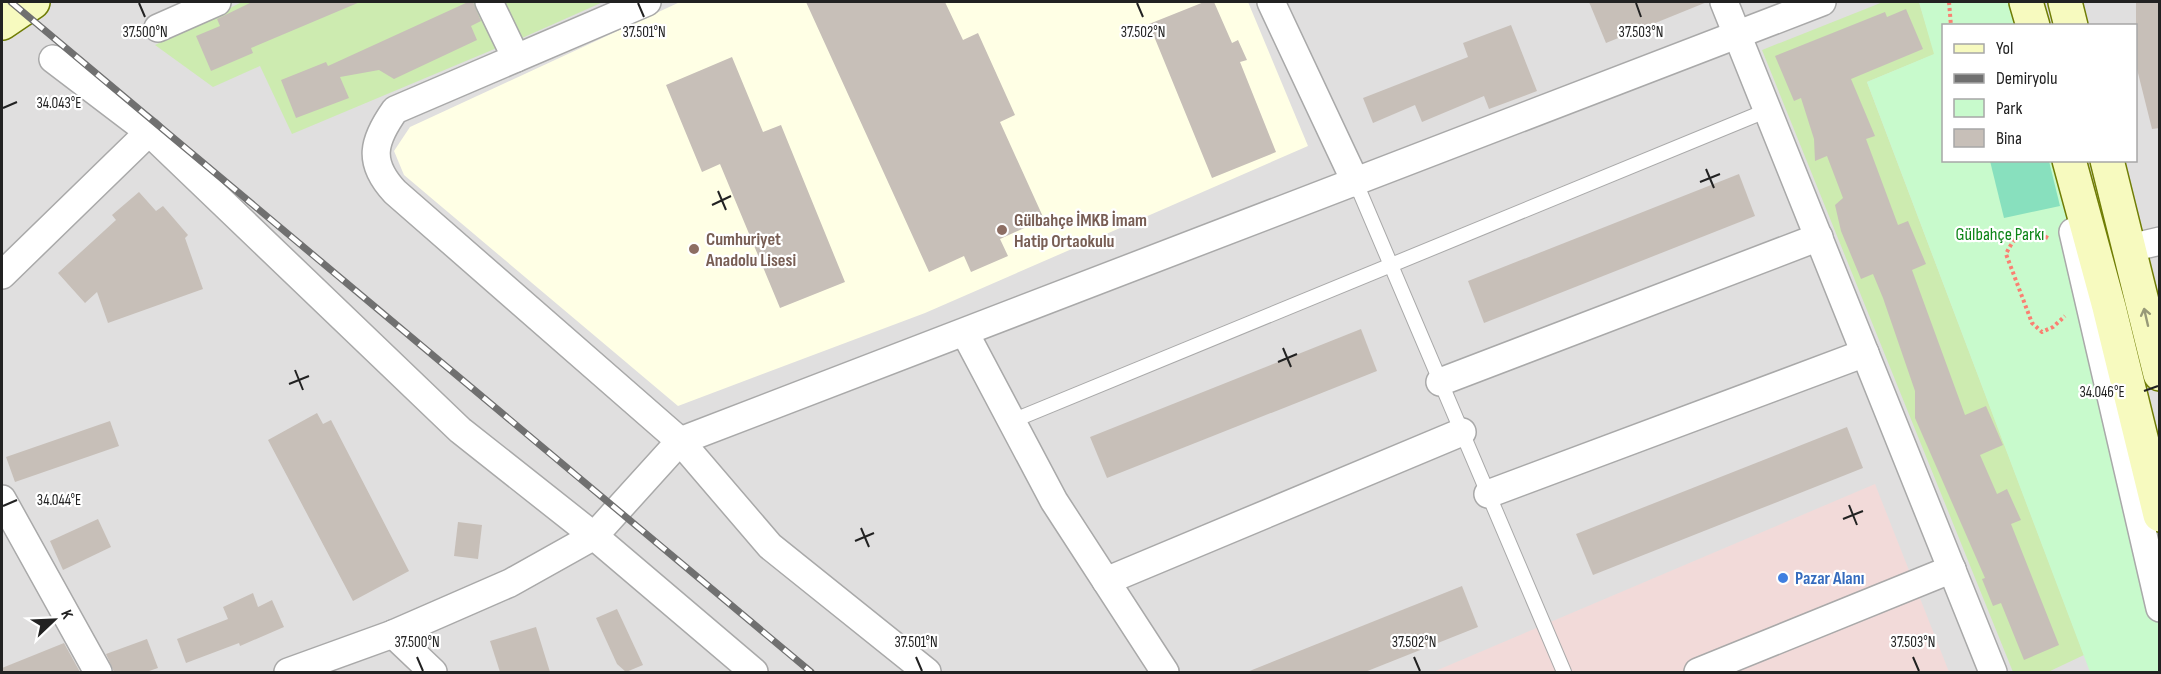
<svg xmlns="http://www.w3.org/2000/svg" width="2161" height="674" font-family="'Sofia Sans Condensed',sans-serif">
<style>
.residential{fill:#e0dfdf;fill-rule:evenodd}
.commercial{fill:#f2dad9}
.education{fill:#ffffe5}
.grass{fill:#cdebb0}
.park{fill:#c8facc}
.pitch{fill:#88e0be}
.building{fill:#c7bfb8}
.lines{fill:none;stroke-linecap:round;stroke-linejoin:round}
.lane-casing{stroke:#a9a9a9;stroke-width:16}
.street-casing{stroke:#a9a9a9;stroke-width:30}
.secondary-casing{stroke:#707d05;stroke-width:36}
.path{stroke:#fa8072;stroke-width:4;stroke-dasharray:3 3;stroke-linecap:butt}
.lane{stroke:#fff;stroke-width:14}
.street{stroke:#fff;stroke-width:27}
.secondary{stroke:#f7fabf;stroke-width:33}
.rail-casing{stroke:#707070;stroke-width:7}
.rail{stroke:#fff;stroke-width:4.5;stroke-dasharray:14;stroke-linecap:butt}
.oneway{stroke:#979978}
.ticks{fill:none;stroke:#222;stroke-width:2}
.education-dot{fill:#8d6e63;stroke:#fff;stroke-width:2}
.shop-dot{fill:#3f7fe0;stroke:#fff;stroke-width:2}
.labels{text-anchor:middle;stroke-width:4.5;stroke-linejoin:round;paint-order:stroke}
.education-label{font-size:18px;font-weight:bold;fill:#785e54;stroke:#fff;text-anchor:start}
.park-label{font-size:18px;fill:#0c8416;stroke:#fff}
.shop-label{font-size:18px;font-weight:bold;fill:#366cbe;stroke:#fff;text-anchor:start}
.ticks-label{font-size:15px;text-anchor:middle;fill:#222;stroke:#fff;stroke-width:4.5;stroke-linejoin:round;paint-order:stroke}
</style>
<rect width="100%" height="100%" fill="#f2efe9"/>
<path class="residential" d="M 2,2 L 2159,2 L 2159,672 L 2,672 ZM 1944,26 L 2136,26 L 2136,160 L 1944,160 Z"/>
<polygon class="commercial" points="1875,484 1949,672 1433,672"/>
<polygon class="education" points="680,2 1248,2 1308,146 925,313 678,406 404,175 394,151 410,127"/>
<g class="grass">
<polygon points="242,2 483,2 504,45 292,134 260,66 213,87 155,45"/>
<polygon points="504,2 603,2 522,38"/>
<polygon points="1883,2 1919,2 1935,54 1867,82 2084,655 2048,672 2013,672 1762,50"/>
</g>
<polygon class="park" points="1919,2 2014,2 2020,25 1944,26 1944,160 2053,161 2159,585 2159,672 2090,672 1867,82 1934,54"/>
<polygon class="pitch" points="1990,161 2049,161 2060,206 2004,218"/>
<g class="building">
<polygon points="252,2 360,2 251,48 253,53 211,71 196,36 220,26 217,19"/>
<polygon points="468,2 473,2 481,21 471,26 477,40 394,79 379,70 340,77 349,98 296,118 281,80 326,62 328,66"/>
<polygon points="806,2 945,2 963,40 978,33 1015,115 1000,122 1044,219 1000,239 1008,256 971,272 964,256 929,272"/>
<polygon points="1204,2 1214,2 1232,43 1238,40 1247,60 1240,62 1276,152 1212,178 1149,24"/>
<polygon points="1589,2 1707,2 1606,43"/>
<polygon points="2136,2 2160,2 2160,128 2152,129 2136,65"/>
<polygon points="1906,9 1923,49 1851,79 1875,136 1866,139 1898,225 1908,221 1926,264 1912,270 1965,415 1986,406 2003,445 1980,455 1997,494 2007,489 2021,520 2011,524 2059,645 2024,660 2001,603 1993,606 1982,579 1985,578 1915,418 1915,391 1883,298 1873,274 1861,279 1841,231 1835,205 1843,198 1827,156 1815,161 1814,139 1801,98 1794,101 1775,56 1885,12 1887,17"/>
<polygon points="1511,25 1537,91 1489,109 1484,96 1422,122 1415,105 1373,123 1363,98 1468,57 1463,43"/>
<polygon points="732,57 763,132 781,125 845,282 780,308 720,164 702,172 666,85"/>
<polygon points="1739,174 1755,216 1484,323 1468,281"/>
<polygon points="139,192 156,211 163,206 188,235 185,238 203,289 108,323 97,292 85,303 58,273 116,220 112,215"/>
<polygon points="1361,329 1377,371 1107,478 1090,437"/>
<polygon points="317,413 323,424 331,420 409,571 353,601 268,440"/>
<polygon points="110,421 119,446 15,482 6,457"/>
<polygon points="1847,427 1863,468 1593,575 1576,534"/>
<polygon points="98,519 111,547 63,570 50,541"/>
<polygon points="458,522 482,525 478,559 454,556"/>
<polygon points="1462,586 1478,627 1365,672 1247,672"/>
<polygon points="253,593 258,607 272,600 284,627 240,646 239,643 186,663 177,639 228,619 223,607"/>
<polygon points="617,609 643,665 626,672 617,664 596,618"/>
<polygon points="536,627 550,672 500,672 490,641"/>
<polygon points="147,639 158,668 146,672 114,672 106,654"/>
<polygon points="64,643 80,672 2,672 2,668"/>
</g>
<g class="lines">
<defs>
<g id="lane">
<polyline points="1356,183 1564,672"/>
<polyline points="1012,421 1768,110"/>
</g>
<g id="street">
<polyline points="489,2 516,58"/>
<path d="M 647,2 L 395,110 C 373,141 367,162 395,192 L 680,441 L 770,546 L 927,672"/>
<polyline points="1271,2 1356,183"/>
<polyline points="1724,2 1993,672"/>
<polyline points="158,28 217,2"/>
<polyline points="149,132 460,430 594,536 754,672"/>
<polyline points="2073,232 2160,608"/>
<polyline points="2130,248 2160,241"/>
<polyline points="2,275 149,132 53,59"/>
<polyline points="965,333 1054,501 1165,672"/>
<polyline points="1440,382 1819,237"/>
<polyline points="1488,494 1865,353"/>
<polyline points="2,499 98,672"/>
<polyline points="1106,581 1462,432"/>
<polyline points="393,634 433,672"/>
<polyline points="288,672 393,634 510,583 594,536 680,441 1822,2"/>
<polyline points="1698,672 1952,569"/>
</g>
<g id="secondary">
<polyline points="2026,2 2033,26"/>
<polyline points="2065,2 2071,26"/>
<polyline points="2,23 33,2"/>
<polyline points="2069,160 2109,307 2160,515"/>
<polyline points="2107,160 2160,374"/>
</g>
</defs>
<use href="#lane" class="lane-casing"/>
<use href="#street" class="street-casing"/>
<use href="#secondary" class="secondary-casing"/>
<g class="path">
<polyline points="1949,2 1951,26"/>
<path d="M 2048,238 C 2026,227 2016,233 2006,254 L 2032,323 L 2042,332 L 2053,327 L 2065,316"/>
</g>
<use href="#lane" class="lane"/>
<use href="#street" class="street"/>
<use href="#secondary" class="secondary"/>
<defs>
<polyline id="rail" points="11,2 811,672"/>
</defs>
<use href="#rail" class="rail-casing"/>
<use href="#rail" class="rail"/>
</g>
<defs><path id="oneway-shaft" d="M-6 0H5M1.5-3L5.5 0L1.5 3" fill="none" stroke-width="1.6" stroke-linecap="round" stroke-linejoin="round" transform="scale(1.5)"/></defs>
<use class="oneway" href="#oneway-shaft" transform="translate(2146 317) rotate(-103)"/>
<path class="ticks" d="M 139,3 L 145,17M 638,3 L 644,17M 1137,3 L 1143,17M 1636,3 L 1641,17M 3,108 L 17,102M 1706,169 L 1714,188M 1700,182 L 1720,174M 718,191 L 726,210M 712,205 L 731,196M 1283,348 L 1291,367M 1278,362 L 1297,354M 295,370 L 303,390M 289,384 L 309,376M 2144,391 L 2158,386M 1849,505 L 1857,525M 3,506 L 17,500M 1843,519 L 1863,511M 861,528 L 869,547M 855,541 L 874,533M 417,657 L 423,671M 916,657 L 922,671M 1414,657 L 1420,671M 1913,657 L 1919,671"/>
<g class="education-dot">
<circle cx="1002" cy="230" r="6"/>
<circle cx="694" cy="249" r="6"/>
</g>
<circle class="shop-dot" cx="1783" cy="578" r="6"/>
<g class="labels">
<g class="education-label">
<text x="1014" y="226">Gülbahçe İMKB İmam<tspan x="1014" dy="21">Hatip Ortaokulu</tspan></text>
<text x="706" y="245">Cumhuriyet<tspan x="706" dy="21">Anadolu Lisesi</tspan></text>
</g>
<g class="park-label">
<text x="2000" y="240">Gülbahçe Parkı</text>
</g>
<g class="shop-label">
<text x="1795" y="584">Pazar Alanı</text>
</g>
</g>
<g class="ticks-label">
<text x="145" y="37">37.500°N</text>
<text x="644" y="37">37.501°N</text>
<text x="1143" y="37">37.502°N</text>
<text x="1641" y="37">37.503°N</text>
<text x="59" y="108">34.043°E</text>
<text x="2102" y="397">34.046°E</text>
<text x="59" y="505">34.044°E</text>
<text x="417" y="647">37.500°N</text>
<text x="916" y="647">37.501°N</text>
<text x="1414" y="647">37.502°N</text>
<text x="1913" y="647">37.503°N</text>
</g>
<rect width="2161" height="674" fill="none" stroke="#222222" stroke-width="6"/>
<rect x="1942" y="24" width="195" height="138" fill="#ffffff" stroke="#a7a7a7" stroke-width="1.5"/>
<rect x="1954" y="44" width="30" height="9" fill="#f7fabf" stroke="#a7a7a7" stroke-width="1.5"/>
<text x="1996" y="54" font-size="18" fill="#222222">Yol</text>
<rect x="1954" y="74" width="30" height="9" fill="#707070" stroke="#a7a7a7" stroke-width="1.5"/>
<text x="1996" y="84" font-size="18" fill="#222222">Demiryolu</text>
<rect x="1954" y="99" width="30" height="18" fill="#c8facc" stroke="#a7a7a7" stroke-width="1.5"/>
<text x="1996" y="114" font-size="18" fill="#222222">Park</text>
<rect x="1954" y="129" width="30" height="18" fill="#c7bfb8" stroke="#a7a7a7" stroke-width="1.5"/>
<text x="1996" y="144" font-size="18" fill="#222222">Bina</text>
<g transform="translate(54 620) rotate(67)" stroke="#ffffff" stroke-width="4.5" paint-order="stroke">
<path d="M0-4.5L10 22L0 15L-10 22Z" fill="#222222"/>
<text y="-9" font-size="16" font-weight="bold" text-anchor="middle" fill="#222222">K</text>
</g>
</svg>
